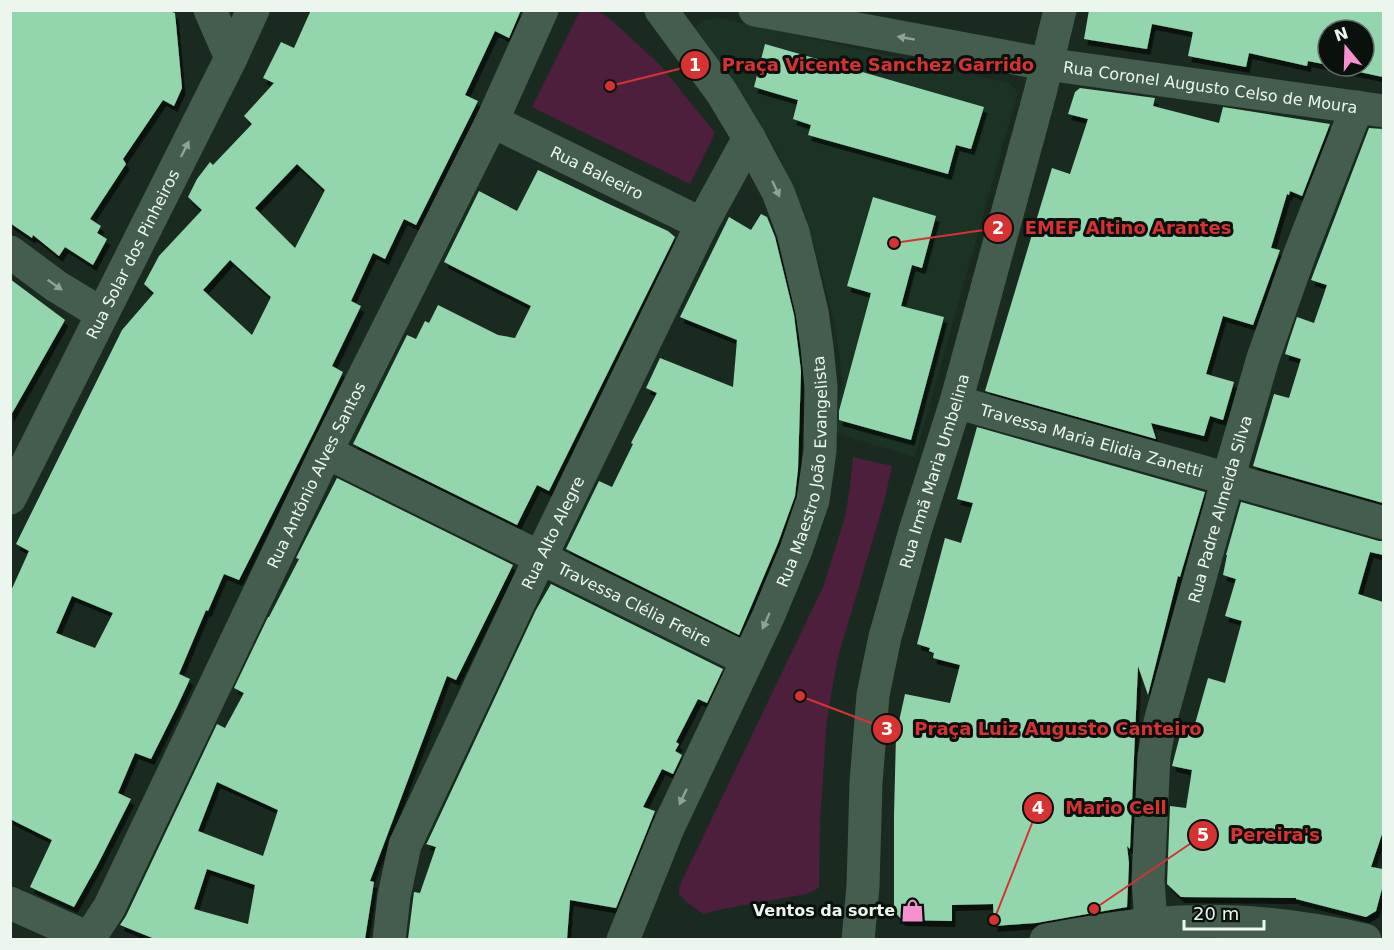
<svg xmlns="http://www.w3.org/2000/svg" width="1394" height="950" font-family="'DejaVu Sans',sans-serif">
<style>
.built{fill:#1b3225}
.green{fill:#4e1e3d}
.building{fill:#93d6ad;fill-rule:evenodd;filter:url(#shadow)}
.lines{fill:none;stroke-linecap:round;stroke-linejoin:round}
.minor{stroke:#445d4e;stroke-width:33}
.oneway{fill:#90a296}
.labels{text-anchor:middle;stroke-width:6;stroke-linejoin:round;paint-order:stroke}
.street-label{font-size:16px;fill:#ecf6ef;stroke:#0a110d}
.poi-label{font-size:16px;font-weight:bold;fill:#ecf6ef;stroke:#0a110d;text-anchor:end}
.leader{fill:none;stroke:#d73232;stroke-width:2}
.callout-dot{fill:#d73232;stroke:#0a110d;stroke-width:2}
.mark-label{font-size:18px;text-anchor:middle;font-weight:bold;fill:#fff}
.callout-label{font-size:18px;text-anchor:middle;font-weight:bold;fill:#d73232;stroke:#0a110d;stroke-width:6;stroke-linejoin:round;paint-order:stroke}
</style>
<defs>
<filter id="shadow"><feDropShadow dx="3.5" dy="6" stdDeviation="0" flood-color="#0009"/></filter>
</defs>
<rect width="100%" height="100%" fill="#1b2a21"/>
<polygon class="built" points="719,18 1010,83 1016,90 1017,95 915,457 832,432 843,382 835,325 821,271 805,214 778,154 748,105 694,28 703,20"/>
<g class="green">
<polygon points="580,11 598,11 610,19 661,66 715,133 690,184 532,107"/>
<polygon points="853,457 892,466 884,502 838,657 827,718 820,822 819,887 817,889 806,894 723,909 703,914 684,900 679,894 679,887 823,587 845,517 850,487"/>
</g>
<g class="building">
<polygon points="10,10 166,10 175,13 182,88 174,106 163,100 123,159 126,164 90,219 101,226 97,233 107,239 93,265 65,247 59,256 33,235 32,238 10,223"/>
<path d="M 311,10 L 521,10 L 509,38 L 495,31 L 465,95 L 478,101 L 416,225 L 404,219 L 385,259 L 373,253 L 351,301 L 361,306 L 332,366 L 343,372 L 315,430 L 239,580 L 224,574 L 208,611 L 206,610 L 179,674 L 190,679 L 177,707 L 151,759 L 135,753 L 118,793 L 131,799 L 98,864 L 74,907 L 30,887 L 52,840 L 10,819 L 10,593 L 29,551 L 16,544 L 122,330 L 154,293 L 144,284 L 159,256 L 202,210 L 188,197 L 197,179 L 210,162 L 213,165 L 252,124 L 244,116 L 274,83 L 263,78 L 281,42 L 294,48 ZM 297,164 L 325,190 L 295,248 L 255,208 ZM 230,260 L 271,297 L 252,335 L 203,290 ZM 72,596 L 113,613 L 95,648 L 56,633 Z"/>
<polygon points="1089,10 1383,10 1383,77 1331,66 1364,66 1364,30 1328,30 1328,65 1308,61 1307,66 1249,53 1246,67 1188,56 1193,32 1152,24 1147,49 1084,39"/>
<polygon points="765,44 984,107 971,149 956,145 948,174 808,135 811,125 793,119 798,100 754,87"/>
<polygon points="1080,88 1155,98 1153,106 1219,123 1223,107 1330,124 1302,196 1290,191 1289,195 1287,194 1271,248 1280,250 1253,325 1223,316 1206,374 1234,382 1223,420 1210,416 1204,436 1151,423 1156,439 985,391 1052,168 1070,174 1088,119 1068,114 1075,92"/>
<polygon points="1369,128 1383,129 1383,503 1253,466 1274,394 1289,398 1301,359 1285,354 1289,341 1297,317 1314,323 1327,285 1311,280"/>
<polygon points="538,170 611,205 668,231 675,237 549,491 537,485 517,525 353,444 407,335 416,339 425,321 429,323 438,305 498,335 515,338 531,306 444,262 479,191 517,211"/>
<polygon points="873,197 936,216 922,268 912,265 901,306 944,317 911,440 839,420 839,411 871,293 847,286"/>
<polygon points="761,214 767,217 775,237 794,315 801,371 798,469 795,496 778,543 739,635 566,549 599,481 612,487 633,444 631,443 657,393 646,388 660,358 733,387 737,340 680,317 729,217 751,230"/>
<polygon points="10,279 65,320 10,417"/>
<polygon points="977,427 1205,492 1180,577 1178,576 1148,695 1138,666 1130,849 1127,846 1129,863 1127,907 1036,923 994,926 993,904 952,905 952,921 902,920 894,911 894,816 896,735 905,694 950,703 960,665 933,658 934,653 929,651 930,648 917,644 945,538 961,543 973,503 957,499"/>
<path d="M 337,478 L 513,565 L 456,680 L 447,676 L 370,881 L 374,882 L 365,939 L 155,939 L 120,925 L 126,916 L 217,724 L 225,728 L 244,693 L 234,688 L 268,617 L 269,617 L 299,559 L 296,558 ZM 217,782 L 278,810 L 263,856 L 198,831 ZM 207,869 L 255,885 L 248,924 L 194,909 Z"/>
<polygon points="1241,502 1379,541 1383,541 1383,555 1370,552 1358,594 1383,602 1383,831 1371,867 1383,869 1383,885 1376,911 1366,917 1296,899 1296,898 1181,897 1167,884 1170,806 1186,808 1192,770 1172,766 1182,728 1193,731 1208,678 1225,683 1242,621 1225,616 1236,579 1223,575 1227,555 1226,555"/>
<polygon points="551,584 723,669 707,703 698,699 676,742 679,744 675,751 682,755 673,774 662,769 643,807 655,811 616,908 570,900 567,939 408,939 414,892 420,893 436,847 426,844 427,843 536,610"/>
</g>
<g class="lines">
<g class="minor">
<polyline points="210,10 231,58"/>
<path id="s1" d="M 755,10 L 1046,64 L 1384,111"/>
<path id="s2" d="M 492,121 L 702,224"/>
<polyline points="10,252 56,286 102,314"/>
<path id="s3" d="M 956,402 L 1384,523"/>
<path id="s4" d="M 326,452 L 748,660"/>
<path id="s5" d="M 10,498 L 231,58 L 253,10"/>
<polyline points="10,903 93,940"/>
<path id="s6" d="M 1151,924 L 1148,880 L 1154,756 L 1160,722 L 1209,545 L 1263,358 L 1299,256 L 1357,107"/>
<path id="s7" d="M 89,938 L 109,908 L 326,452 L 492,121 L 542,10"/>
<path id="s8" d="M 389,940 L 394,896 L 405,845 L 540,558 L 702,224 L 749,138"/>
<path id="s9" d="M 623,940 L 668,828 L 768,617 L 796,550 L 813,500 L 820,451 L 821,387 L 817,347 L 812,312 L 793,232 L 778,192 L 749,138 L 722,93 L 661,10"/>
<path id="s10" d="M 858,940 L 863,886 L 866,783 L 873,695 L 885,637 L 915,531 L 956,402 L 1040,93 L 1060,10"/>
<path d="M 1046,940 C 1081,934 1116,927 1151,924 C 1222,917 1295,924 1365,940"/>
</g>
</g>
<defs><path id="oneway-solid" d="M-6-.8H1V-3.2L6.5 0L1 3.2V.8H-6Z" transform="scale(1.5)"/></defs>
<g class="oneway">
<use href="#oneway-solid" transform="translate(906 38) rotate(-170)"/>
<use href="#oneway-solid" transform="translate(185 149) rotate(-63)"/>
<use href="#oneway-solid" transform="translate(776 189) rotate(65)"/>
<use href="#oneway-solid" transform="translate(55 285) rotate(35)"/>
<use href="#oneway-solid" transform="translate(766 621) rotate(114)"/>
<use href="#oneway-solid" transform="translate(683 797) rotate(115)"/>
</g>
<defs>
<symbol id="shop-bare" viewBox="-9 -9 18 18"><path d="M-5-2.5h2.3a2.7 3.5 0 0 1 5.4 0H5L5.5 6h-11ZM-1.5-2.5h3a1.5 2.3 0 0 0-3 0Z" fill="#f690cf" stroke="#0a110d" stroke-width="2.5" paint-order="stroke"/></symbol>
</defs>
<g fill-rule="evenodd">
<use href="#shop-bare" x="896" y="894" width="33" height="33"/>
</g>
<g class="labels">
<g class="street-label">
<text dy="6" stroke="none"><textPath href="#s1" startOffset="462">Rua Coronel Augusto Celso de Moura</textPath></text>
<text dy="6" stroke="none"><textPath href="#s2" startOffset="117">Rua Baleeiro</textPath></text>
<text dy="6" stroke="none"><textPath href="#s5" startOffset="273">Rua Solar dos Pinheiros</textPath></text>
<text dy="6" stroke="none"><textPath href="#s3" startOffset="141">Travessa Maria Elidia Zanetti</textPath></text>
<text dy="6" stroke="none"><textPath href="#s9" startOffset="506">Rua Maestro João Evangelista</textPath></text>
<text dy="6" stroke="none"><textPath href="#s10" startOffset="478">Rua Irmã Maria Umbelina</textPath></text>
<text dy="6" stroke="none"><textPath href="#s7" startOffset="516">Rua Antônio Alves Santos</textPath></text>
<text dy="6" stroke="none"><textPath href="#s6" startOffset="424">Rua Padre Almeida Silva</textPath></text>
<text dy="6" stroke="none"><textPath href="#s8" startOffset="442">Rua Alto Alegre</textPath></text>
<text dy="6" stroke="none"><textPath href="#s4" startOffset="344">Travessa Clélia Freire</textPath></text>
</g>
<g class="poi-label">
<text x="895" y="916">Ventos da sorte</text>
</g>
</g>
<path class="leader" d="M610 86L695 65M894 243L998 228M800 696L887 729M994 920L1038 808M1094 909L1203 835"/>
<g class="callout-dot">
<circle cx="610" cy="86" r="6"/>
<circle cx="894" cy="243" r="6"/>
<circle cx="800" cy="696" r="6"/>
<circle cx="994" cy="920" r="6"/>
<circle cx="1094" cy="909" r="6"/>
<circle cx="695" cy="65" r="15"/>
<circle cx="998" cy="228" r="15"/>
<circle cx="887" cy="729" r="15"/>
<circle cx="1038" cy="808" r="15"/>
<circle cx="1203" cy="835" r="15"/>
</g>
<g class="mark-label">
<text x="695" y="71">1</text>
<text x="998" y="234">2</text>
<text x="887" y="735">3</text>
<text x="1038" y="814">4</text>
<text x="1203" y="841">5</text>
</g>
<g class="callout-label">
<text x="878" y="71">Praça Vicente Sanchez Garrido</text>
<text x="1128" y="234">EMEF Altino Arantes</text>
<text x="1058" y="735">Praça Luiz Augusto Canteiro</text>
<text x="1116" y="814">Mario Cell</text>
<text x="1275" y="841">Pereira's</text>
</g>
<rect width="1394" height="950" fill="none" stroke="#ecf6ef" stroke-width="24"/>
<g transform="translate(1346 48) rotate(341)"><circle r="28" fill="#0a110d" stroke="#646d67" stroke-width="1.5"/>
<path d="M0-4.5L10 22L0 15L-10 22Z" fill="#f690cf"/>
<text y="-9" font-size="16" font-weight="bold" text-anchor="middle" fill="#ecf6ef">N</text>
</g>
<path d="M1184 920v9h80v-9" fill="none" stroke="#ecf6ef" stroke-width="3"/>
<text x="1193" y="920" font-size="18" fill="#ecf6ef" stroke="#0a110d" stroke-width="4.5" paint-order="stroke">20 m</text>
</svg>
